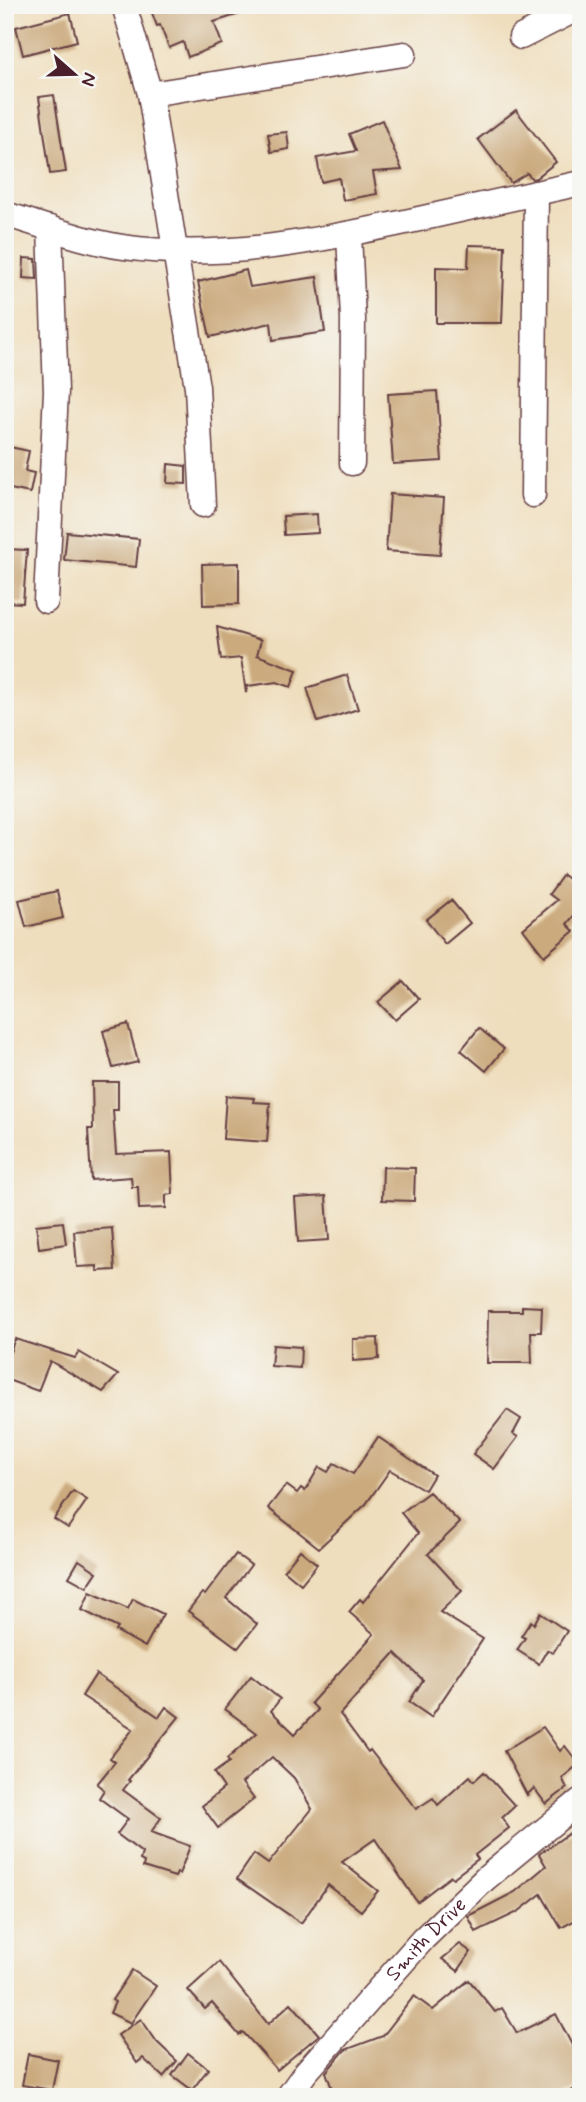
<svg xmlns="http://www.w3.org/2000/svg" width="586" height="2102" font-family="Mynerve,sans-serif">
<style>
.building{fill:#cbaa7e}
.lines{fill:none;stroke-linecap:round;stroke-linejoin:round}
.minor-casing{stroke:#633c41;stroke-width:27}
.minor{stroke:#fff;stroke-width:24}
.labels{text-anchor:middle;stroke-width:6;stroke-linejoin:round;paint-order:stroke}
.street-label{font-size:21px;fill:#4a1f2b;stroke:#f6f6f2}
</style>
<rect width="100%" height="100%" fill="#f6f6f2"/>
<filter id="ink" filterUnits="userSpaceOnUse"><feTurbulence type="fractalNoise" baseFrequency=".0143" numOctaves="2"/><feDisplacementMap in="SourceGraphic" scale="14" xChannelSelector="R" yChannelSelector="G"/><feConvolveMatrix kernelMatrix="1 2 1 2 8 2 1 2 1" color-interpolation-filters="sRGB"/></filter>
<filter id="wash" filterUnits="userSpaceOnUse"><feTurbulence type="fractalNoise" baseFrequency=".00686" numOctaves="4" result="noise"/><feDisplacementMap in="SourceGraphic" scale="28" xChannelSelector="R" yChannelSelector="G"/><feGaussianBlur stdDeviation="1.57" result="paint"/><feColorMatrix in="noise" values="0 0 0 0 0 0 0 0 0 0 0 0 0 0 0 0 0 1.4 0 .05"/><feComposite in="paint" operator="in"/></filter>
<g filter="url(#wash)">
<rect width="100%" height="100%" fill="#efdebd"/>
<g id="blocks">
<g class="building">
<polygon points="149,5 256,5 256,9 214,22 222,44 188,57 183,42 169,48 160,25 157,26"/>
<polygon points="70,13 77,41 23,55 16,27"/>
<polygon points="54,95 66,172 50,174 39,97"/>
<polygon points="516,110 556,162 536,178 532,179 527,173 511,183 478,139"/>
<polygon points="382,120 402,170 373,172 377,194 343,200 339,178 321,182 317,158 356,151 349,134"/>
<polygon points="287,132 289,149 271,152 268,134"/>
<polygon points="469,245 505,246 502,323 436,323 436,267 468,268"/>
<polygon points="24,258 36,259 37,279 23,278"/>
<polygon points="246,270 250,287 317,277 325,332 273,340 271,323 210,337 198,282"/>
<polygon points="437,391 442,461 393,464 388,394"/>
<polygon points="5,446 29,451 25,471 34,473 30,493 5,488"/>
<polygon points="168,464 186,466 186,484 167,483"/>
<polygon points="390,494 444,498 440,555 386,551"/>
<polygon points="317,514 318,533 284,535 283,516"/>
<polygon points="67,532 139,539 136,567 64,560"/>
<polygon points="5,549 27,550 23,603 5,602"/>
<polygon points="239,563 239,604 203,605 202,564"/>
<polygon points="217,627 261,640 257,655 297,670 291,687 277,682 248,686 246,693 241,658 221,660"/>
<polygon points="347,675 358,709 318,722 307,688"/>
<polygon points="563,875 581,889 581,907 567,924 574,931 544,956 523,929 557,900 549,894"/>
<polygon points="57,891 63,918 26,927 19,900"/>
<polygon points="451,900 470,923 445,944 426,920"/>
<polygon points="403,981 419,999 395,1020 378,1002"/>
<polygon points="128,1024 138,1062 113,1068 103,1031"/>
<polygon points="479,1028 504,1049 486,1071 461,1050"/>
<polygon points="92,1082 118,1082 118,1110 113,1110 116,1154 171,1152 173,1194 166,1195 166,1208 139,1209 138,1187 132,1187 131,1177 91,1180 88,1129 93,1129"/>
<polygon points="226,1096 254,1098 253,1102 270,1103 267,1142 223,1139"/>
<polygon points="383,1167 415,1168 414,1201 382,1200"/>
<polygon points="326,1196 329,1240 298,1242 295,1198"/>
<polygon points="63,1222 66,1244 39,1248 36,1225"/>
<polygon points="112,1228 115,1270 97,1271 97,1266 77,1267 74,1231"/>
<polygon points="522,1306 542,1307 541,1332 531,1332 532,1363 487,1363 488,1311 522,1311"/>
<polygon points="378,1338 379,1359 353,1361 353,1339"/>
<polygon points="15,1339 75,1358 79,1352 118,1375 103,1392 50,1361 38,1391 5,1379 5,1365"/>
<polygon points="273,1345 301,1347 300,1368 271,1366"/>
<polygon points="507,1410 521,1419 513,1434 518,1437 494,1469 473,1454"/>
<polygon points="378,1437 434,1475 425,1490 390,1470 366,1504 319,1548 268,1508 286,1485 297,1493 301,1488 305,1491 319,1467 328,1472 334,1463 353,1474"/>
<polygon points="73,1491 87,1500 68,1528 54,1519"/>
<polygon points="429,1492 460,1523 428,1554 462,1591 440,1612 483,1639 431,1717 409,1702 423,1680 395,1653 340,1714 368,1752 370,1750 416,1809 433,1798 438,1805 470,1776 474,1781 484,1772 515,1806 502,1818 509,1828 475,1855 478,1859 453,1878 451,1876 417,1902 375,1839 342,1862 378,1891 361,1911 328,1885 301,1923 237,1879 254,1854 268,1864 312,1809 294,1778 272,1757 242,1783 254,1799 218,1828 202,1806 224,1788 214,1773 229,1762 227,1759 257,1733 225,1709 251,1676 280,1699 271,1711 295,1734 318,1710 311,1703 374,1634 349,1612 360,1599 363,1602 418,1533 401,1513"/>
<polygon points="300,1550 317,1564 301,1584 284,1570"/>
<polygon points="236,1554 251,1565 226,1598 257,1624 238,1648 188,1611 202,1593 205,1595"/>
<polygon points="79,1560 97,1572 87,1587 69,1577"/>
<polygon points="90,1592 128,1609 133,1599 163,1614 145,1647 116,1631 118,1628 82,1610"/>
<polygon points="540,1613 567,1631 553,1653 547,1650 539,1664 517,1650 525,1638 521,1636 531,1621 534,1624"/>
<polygon points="96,1674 159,1717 166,1707 179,1717 128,1780 130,1781 123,1790 161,1818 151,1832 190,1846 179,1874 177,1873 175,1877 143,1867 144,1862 140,1860 142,1853 117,1834 128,1819 99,1798 104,1790 97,1784 115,1762 110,1758 133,1729 82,1696"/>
<polygon points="543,1727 560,1751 565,1746 579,1764 562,1778 567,1788 546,1804 534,1788 527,1795 504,1751"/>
<polygon points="574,1830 581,1841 581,1917 561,1928 541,1894 518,1912 476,1932 468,1916 515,1892 546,1866 539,1854"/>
<polygon points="460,1944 471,1952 458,1971 442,1959"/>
<polygon points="219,1962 268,2024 291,2003 319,2035 277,2070 243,2032 239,2035 212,2003 205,2009 188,1990"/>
<polygon points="132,1970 156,1986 131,2023 110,2013 115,2002 112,2000"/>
<polygon points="469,1980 495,2012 502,2008 517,2033 556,2014 574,2049 581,2041 581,2086 560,2097 335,2097 326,2072 345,2050 383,2036 414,1996 433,2010"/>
<polygon points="141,2019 157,2042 177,2061 163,2077 143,2058 137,2063 118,2035"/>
<polygon points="188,2053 208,2069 192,2090 172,2075"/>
<polygon points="28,2054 58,2060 52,2090 22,2085"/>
</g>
</g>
</g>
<g filter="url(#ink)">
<use href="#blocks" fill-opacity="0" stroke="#633c41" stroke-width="2"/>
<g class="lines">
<defs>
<g id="minor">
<polyline points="124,5 150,94 197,387 203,505"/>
<polyline points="521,37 581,7"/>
<polyline points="150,94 404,54"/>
<path d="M 5,214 C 44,226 83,241 123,247 C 222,261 323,240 419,219 C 473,207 527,195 581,183"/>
<polyline points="349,234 353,319 352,463"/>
<polyline points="533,495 536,193"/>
<polyline points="46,601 56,391 50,228"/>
<path id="s1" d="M 288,2097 L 305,2073 L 423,1939 L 485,1879 L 581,1800"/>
</g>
</defs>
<use href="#minor" class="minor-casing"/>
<use href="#minor" class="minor"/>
</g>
</g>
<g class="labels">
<g class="street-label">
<text dy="7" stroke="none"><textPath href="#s1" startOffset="210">Smith Drive</textPath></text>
</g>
</g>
<rect width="586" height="2102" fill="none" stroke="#f6f6f2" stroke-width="28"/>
<g transform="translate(74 74) rotate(110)" stroke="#f6f6f2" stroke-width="5" paint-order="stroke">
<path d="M0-5L12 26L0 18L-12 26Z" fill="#4a1f2b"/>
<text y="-10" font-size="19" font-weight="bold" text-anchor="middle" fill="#4a1f2b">N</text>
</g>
</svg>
